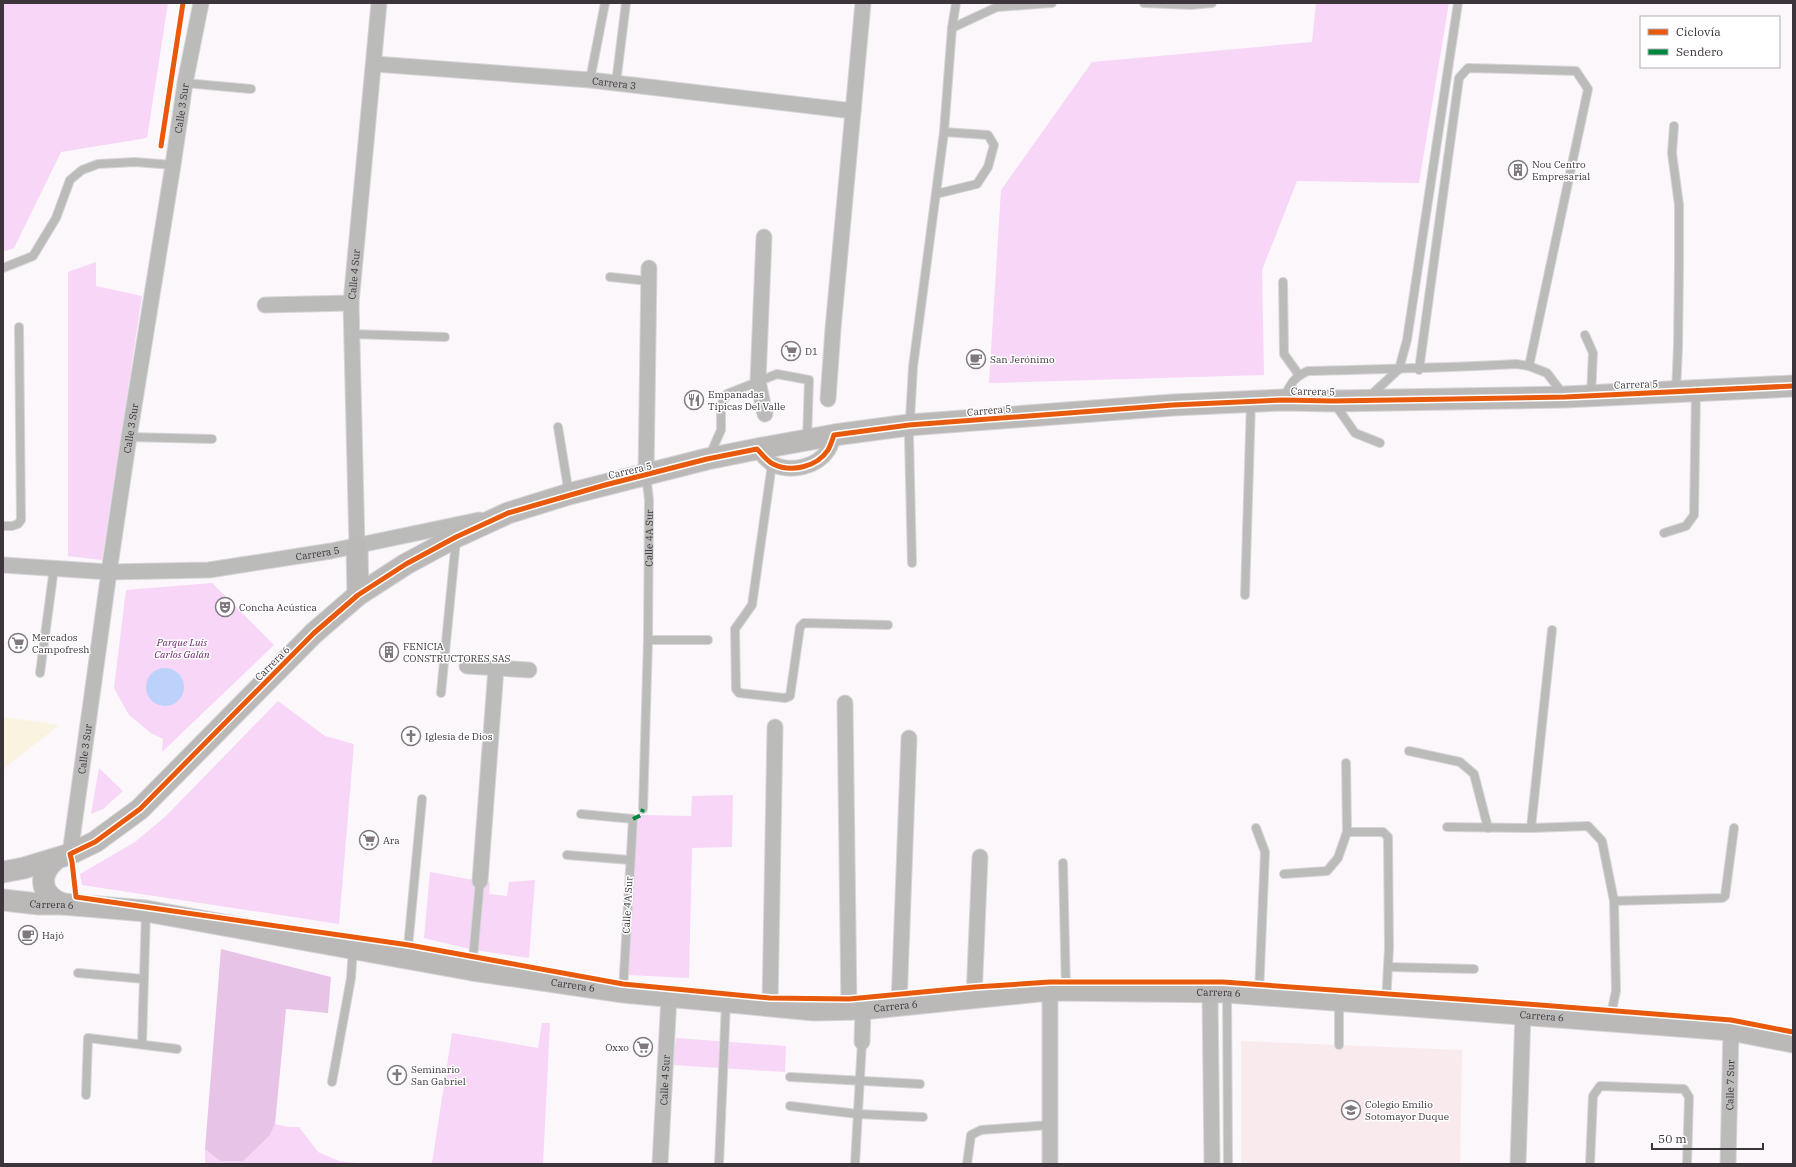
<svg xmlns="http://www.w3.org/2000/svg" width="1796" height="1167" font-family="'IBM Plex Serif',serif">
<style>
.education{fill:#f9ebed}
.green{fill:#f7d6f7}
.forest{fill:#e7c4e7}
.sand{fill:#faf3e0}
.water{fill:#bdd2fa}
.lines{fill:none;stroke-linecap:round;stroke-linejoin:round}
.service-casing{stroke:#d8d5d8;stroke-width:10}
.minor-casing{stroke:#d8d5d8;stroke-width:17}
.secondary-casing{stroke:#d8d5d8;stroke-width:23}
.service{stroke:#bbbbb9;stroke-width:8}
.minor{stroke:#bbbbb9;stroke-width:15}
.secondary{stroke:#bab9b8;stroke-width:21}
.quiet{stroke:#00873e;stroke-width:4;stroke-dasharray:8 4;stroke-linecap:butt}
.cycleway-casing{stroke:#fff;stroke-width:8}
.cycleway{stroke:#e8590c;stroke-width:5}
.labels{text-anchor:middle;stroke-width:3;stroke-linejoin:round;paint-order:stroke}
.street-label{font-size:10px;fill:#3c353c;stroke:#fff}
.poi-label{font-size:10px;fill:#3c353c;stroke:#fff;text-anchor:start}
.park-label{font-size:10px;font-style:italic;fill:#631d67;stroke:#fff}
</style>
<rect width="100%" height="100%" fill="#fbf7fb"/>
<polygon class="education" points="1241,1041 1462,1050 1460,1164 1241,1164"/>
<g class="green">
<polygon points="3,3 168,3 147,138 61,152 14,248 3,252"/>
<polygon points="1316,3 1449,3 1419,183 1297,181 1262,270 1264,375 989,383 1001,190 1092,62 1312,42"/>
<polygon points="96,262 96,286 142,296 102,560 68,556 68,272"/>
<polygon points="212,583 274,645 162,752 163,739 151,733 129,715 114,688 126,590"/>
<polygon points="278,701 325,736 354,744 339,924 82,885 80,874 135,842 166,816"/>
<polygon points="99,768 123,791 103,809 91,814"/>
<polygon points="733,795 732,847 692,848 689,978 628,975 636,822 641,815 691,816 692,796"/>
<polygon points="430,872 490,883 489,894 507,896 509,882 535,880 529,958 474,950 424,938"/>
<polygon points="542,1023 550,1023 543,1164 430,1164 432,1163 452,1033 538,1048"/>
<polygon points="676,1038 786,1046 785,1072 673,1065"/>
<polygon points="275,1124 288,1127 299,1127 318,1152 339,1161 365,1164 205,1164 205,1149 220,1161 270,1135"/>
</g>
<polygon class="forest" points="221,949 331,977 328,1013 286,1009 275,1124 270,1135 243,1161 220,1161 205,1149"/>
<polygon class="sand" points="3,717 59,725 3,769"/>
<circle class="water" cx="165" cy="687" r="19"/>
<g class="lines">
<defs>
<g id="service">
<polyline points="1144,3 1191,5 1212,3"/>
<polyline points="952,28 997,7 1052,3"/>
<polyline points="590,80 605,3"/>
<polyline points="185,83 251,89"/>
<polyline points="616,83 626,3"/>
<polyline points="1674,126 1672,153 1679,205 1679,266 1678,347 1676,392"/>
<polyline points="944,132 952,28 956,3"/>
<polyline points="3,268 33,256 56,218 70,180 82,170 98,164 135,162 173,165"/>
<polyline points="610,277 649,281"/>
<polyline points="1283,282 1284,354 1299,375"/>
<polyline points="351,334 445,337"/>
<polyline points="1585,335 1593,353 1591,395"/>
<polyline points="1419,370 1459,78 1468,68 1576,71 1588,89 1529,366"/>
<polyline points="1369,397 1399,369 1407,340 1458,3"/>
<path d="M 1283,399 C 1290,386 1293,377 1308,371 C 1378,369 1447,368 1516,364 L 1529,366 L 1547,373 L 1563,394"/>
<polyline points="1334,403 1355,433 1380,443"/>
<polyline points="558,427 569,494"/>
<polyline points="129,437 212,439"/>
<polyline points="709,457 721,430 721,405 727,394 777,374 809,380 807,439"/>
<polyline points="772,464 752,605 735,629 736,689 739,693 785,698 790,696 800,627 804,623 888,625"/>
<polyline points="3,526 12,526 18,524 21,520 19,327"/>
<polyline points="1664,533 1686,526 1694,515 1696,391"/>
<polyline points="912,563 909,437 913,367 944,132 988,135 994,145 988,167 977,184 936,194"/>
<polyline points="1245,595 1251,402"/>
<polyline points="648,640 708,640"/>
<polyline points="40,673 54,568"/>
<polyline points="441,693 456,540"/>
<polyline points="1409,751 1460,762 1474,774 1488,828"/>
<polyline points="1346,763 1347,832"/>
<path id="s1" d="M 643,809 L 648,640 L 649,500 L 646,475"/>
<polyline points="581,814 633,819 623,991"/>
<polyline points="1447,827 1531,828 1588,826 1602,841 1614,901 1616,991 1612,1010 1613,1020"/>
<polyline points="1256,828 1265,852 1259,993"/>
<polyline points="1531,828 1552,630"/>
<polyline points="567,855 630,860"/>
<polyline points="1063,863 1066,990"/>
<polyline points="1284,874 1327,871 1338,858 1347,832 1383,832 1388,837 1389,948 1386,1003"/>
<polyline points="1614,901 1722,898 1725,896 1734,828"/>
<polyline points="407,958 422,799"/>
<polyline points="1388,967 1474,969"/>
<polyline points="472,969 480,881"/>
<polyline points="78,973 144,979"/>
<polyline points="1227,993 1228,1164"/>
<polyline points="142,1044 146,911"/>
<polyline points="1339,1045 1339,1000"/>
<polyline points="790,1077 920,1084"/>
<polyline points="332,1082 351,978 353,948"/>
<polyline points="86,1095 88,1038 177,1049"/>
<polyline points="790,1106 858,1114 923,1117"/>
<polyline points="719,1164 726,1003"/>
<polyline points="855,1164 862,1042"/>
<polyline points="967,1164 971,1135 981,1130 1050,1125"/>
<polyline points="1590,1164 1593,1096 1600,1086 1684,1089 1689,1097 1687,1164"/>
</g>
<g id="minor">
<path id="s2" d="M 375,64 L 590,80 L 853,111"/>
<polyline points="764,237 758,381 765,414"/>
<polyline points="265,305 351,303"/>
<polyline points="828,399 833,329 863,3"/>
<path d="M 757,449 C 762,454 767,461 773,464 C 791,473 817,467 828,450 C 831,445 832,440 834,435"/>
<polyline points="646,475 649,268"/>
<path id="s3" d="M 357,547 L 351,303 L 379,3"/>
<path id="s4" d="M 3,565 L 109,572 L 209,570 L 331,551 L 479,520"/>
<polyline points="467,666 529,670"/>
<polyline points="845,703 849,1009"/>
<path id="s5" d="M 70,854 L 109,572 L 129,437 L 173,165 L 185,83 L 201,3"/>
<polyline points="480,881 496,668"/>
<polyline points="1050,990 1050,1164"/>
<polyline points="1210,992 1212,1164"/>
<polyline points="974,998 980,857"/>
<polyline points="899,1005 909,738"/>
<polyline points="770,1006 775,727"/>
<polyline points="862,1042 863,1009"/>
<path id="s6" d="M 660,1164 L 669,996"/>
<polyline points="1518,1164 1523,1013"/>
<path id="s7" d="M 1728,1164 L 1731,1030"/>
</g>
<g id="secondary">
<polyline points="357,547 358,595"/>
<path d="M 56,859 C 37,875 40,895 63,904"/>
<polyline points="3,872 24,868 70,854 95,842 140,809 314,633 358,595 406,564 456,537 508,513 569,494 707,459 757,449 834,435 909,425 1173,405 1283,400 1333,401 1565,397 1793,386"/>
<path id="s8" d="M 3,900 L 39,904 L 63,904 L 146,911 L 472,970 L 623,992 L 814,1010 L 863,1009 L 1050,990 L 1227,992 L 1731,1030 L 1793,1042"/>
</g>
</defs>
<use href="#service" class="service-casing"/>
<use href="#minor" class="minor-casing"/>
<use href="#secondary" class="secondary-casing"/>
<use href="#service" class="service"/>
<use href="#minor" class="minor"/>
<use href="#secondary" class="secondary"/>
<polyline class="quiet" points="633,819 641,815 643,809"/>
<defs>
<g id="cycleway">
<polyline points="161,146 183,3"/>
<path d="M 1793,386 L 1565,397 L 1333,401 L 1283,400 L 1173,405 L 909,425 L 834,435 C 832,440 831,445 828,450 C 817,467 791,473 773,464 C 767,461 762,454 757,449 L 707,459 L 605,485 L 508,513 L 456,537 L 406,564 L 358,595 L 314,633 L 140,809 L 95,842 L 70,854 L 72,862 L 76,897 L 409,945 L 623,984 L 770,998 L 849,999 L 975,987 L 1050,982 L 1223,982 L 1514,1003 L 1731,1020 L 1793,1032"/>
</g>
</defs>
<use href="#cycleway" class="cycleway-casing"/>
<use href="#cycleway" class="cycleway"/>
</g>
<defs>
<symbol id="building-ring" viewBox="-11 -11 22 22"><circle r="9.5" fill="#fff" stroke="#7f797f" stroke-width="1.5"/><path d="M-4-6H4V6H1V3H-1V6H-4ZM-2.5-4.3h1.7v1.8h-1.7ZM.8-4.3h1.7v1.8H.8ZM-2.5-1h1.7V.8h-1.7ZM.8-1h1.7V.8H.8Z" fill="#7f797f"/></symbol>
<symbol id="supermarket-ring" viewBox="-11 -11 22 22"><circle r="9.5" fill="#fff" stroke="#7f797f" stroke-width="1.5"/><path d="M-6-5.5h2.5l.6 2H6L4.5 2H-2.5L-4.4-4H-6ZM-1.5 3.2a1.3 1.3 0 1 0 .1 0ZM3 3.2a1.3 1.3 0 1 0 .1 0Z" fill="#7f797f"/></symbol>
<symbol id="cafe-ring" viewBox="-11 -11 22 22"><circle r="9.5" fill="#fff" stroke="#7f797f" stroke-width="1.5"/><path d="M-5.5-4.5H6V0H3Q3 3.5 0 3.5H-2.5Q-5.5 3.5-5.5 0ZM3-3.2v2h1.7v-2ZM-6 4.5H4V6H-6Z" fill="#7f797f"/></symbol>
<symbol id="restaurant-ring" viewBox="-11 -11 22 22"><circle r="9.5" fill="#fff" stroke="#7f797f" stroke-width="1.5"/><path d="M-5-6h1v4h1v-4h1v4h1v-4h1v5L-1.5 .5V6h-2V.5L-5-1ZM5-6V6H3V1.5H1.5Q1.5-4 5-6Z" fill="#7f797f"/></symbol>
<symbol id="theatre-ring" viewBox="-11 -11 22 22"><circle r="9.5" fill="#fff" stroke="#7f797f" stroke-width="1.5"/><path d="M-5-5.5Q0-4 5-5.5V0Q5 5 0 6Q-5 5-5 0ZM-3.3-2.5H-1v1.5H-3.3ZM1-2.5H3.3v1.5H1ZM-2.8 1Q0 5.5 2.8 1Z" fill="#7f797f"/></symbol>
<symbol id="church-ring" viewBox="-11 -11 22 22"><circle r="9.5" fill="#fff" stroke="#7f797f" stroke-width="1.5"/><path d="M-1.2-6h2.4v3.5h3.3v2.4h-3.3V6h-2.4V-.1h-3.3v-2.4h3.3Z" fill="#7f797f"/></symbol>
<symbol id="school-ring" viewBox="-11 -11 22 22"><circle r="9.5" fill="#fff" stroke="#7f797f" stroke-width="1.5"/><path d="M0-5L7-2L0 1L-7-2ZM-4 1L0 2.5L4 1V4Q0 6-4 4Z" fill="#7f797f"/></symbol>
</defs>
<g fill-rule="evenodd">
<use href="#building-ring" x="1507" y="159" width="22" height="22"/>
<use href="#supermarket-ring" x="780" y="340" width="22" height="22"/>
<use href="#cafe-ring" x="965" y="348" width="22" height="22"/>
<use href="#restaurant-ring" x="683" y="389" width="22" height="22"/>
<use href="#theatre-ring" x="214" y="596" width="22" height="22"/>
<use href="#supermarket-ring" x="7" y="632" width="22" height="22"/>
<use href="#building-ring" x="378" y="641" width="22" height="22"/>
<use href="#church-ring" x="400" y="725" width="22" height="22"/>
<use href="#supermarket-ring" x="358" y="829" width="22" height="22"/>
<use href="#cafe-ring" x="17" y="924" width="22" height="22"/>
<use href="#supermarket-ring" x="632" y="1036" width="22" height="22"/>
<use href="#church-ring" x="386" y="1064" width="22" height="22"/>
<use href="#school-ring" x="1340" y="1099" width="22" height="22"/>
</g>
<g class="labels">
<g class="street-label">
<text dy="4" stroke="none"><textPath href="#s2" startOffset="240">Carrera 3</textPath></text>
<text dy="4" stroke="none"><textPath href="#s5" startOffset="754">Calle 3 Sur</textPath></text>
<text dy="4" stroke="none"><textPath href="#s3" startOffset="273">Calle 4 Sur</textPath></text>
<text transform="translate(1636 384) rotate(-2)" y="4">Carrera 5</text>
<text transform="translate(1313 391) rotate(1)" y="4">Carrera 5</text>
<text transform="translate(989 410) rotate(-5)" y="4">Carrera 5</text>
<text dy="4" stroke="none"><textPath href="#s5" startOffset="430">Calle 3 Sur</textPath></text>
<text transform="translate(630 470) rotate(-13)" y="4">Carrera 5</text>
<text dy="4" stroke="none"><textPath href="#s1" startOffset="271">Calle 4A Sur</textPath></text>
<text dy="4" stroke="none"><textPath href="#s4" startOffset="316">Carrera 5</textPath></text>
<text transform="translate(272 663) rotate(-45)" y="4">Carrera 6</text>
<text dy="4" stroke="none"><textPath href="#s5" startOffset="106">Calle 3 Sur</textPath></text>
<text dy="4" stroke="none"><textPath href="#s8" startOffset="49">Carrera 6</textPath></text>
<text transform="translate(627 905) rotate(-87)" y="4">Calle 4A Sur</text>
<text dy="4" stroke="none"><textPath href="#s8" startOffset="577">Carrera 6</textPath></text>
<text dy="4" stroke="none"><textPath href="#s8" startOffset="1225">Carrera 6</textPath></text>
<text dy="4" stroke="none"><textPath href="#s8" startOffset="901">Carrera 6</textPath></text>
<text dy="4" stroke="none"><textPath href="#s8" startOffset="1549">Carrera 6</textPath></text>
<text dy="4" stroke="none"><textPath href="#s6" startOffset="84">Calle 4 Sur</textPath></text>
<text dy="4" stroke="none"><textPath href="#s7" startOffset="79">Calle 7 Sur</textPath></text>
</g>
<g class="poi-label">
<text x="1532" y="168">Nou Centro<tspan x="1532" dy="12">Empresarial</tspan></text>
<text x="805" y="355">D1</text>
<text x="990" y="363">San Jerónimo</text>
<text x="708" y="398">Empanadas<tspan x="708" dy="12">Típicas Del Valle</tspan></text>
<text x="239" y="611">Concha Acústica</text>
<text x="32" y="641">Mercados<tspan x="32" dy="12">Campofresh</tspan></text>
<text x="403" y="650">FENICIA<tspan x="403" dy="12">CONSTRUCTORES SAS</tspan></text>
<text x="425" y="740">Iglesia de Dios</text>
<text x="383" y="844">Ara</text>
<text x="42" y="939">Hajó</text>
<text x="629" y="1051" text-anchor="end">Oxxo</text>
<text x="411" y="1073">Seminario<tspan x="411" dy="12">San Gabriel</tspan></text>
<text x="1365" y="1108">Colegio Emilio<tspan x="1365" dy="12">Sotomayor Duque</tspan></text>
</g>
<g class="park-label">
<text x="182" y="646">Parque Luis<tspan x="182" dy="12">Carlos Galán</tspan></text>
</g>
</g>
<rect width="1796" height="1167" fill="none" stroke="#3c353c" stroke-width="8"/>
<rect x="1640" y="16" width="140" height="52" fill="#ffffff" stroke="#b1aeb1"/>
<rect x="1648" y="29" width="20" height="6" fill="#e8590c" stroke="#b1aeb1"/>
<text x="1676" y="36" font-size="12" fill="#3c353c">Ciclovía</text>
<rect x="1648" y="49" width="20" height="6" fill="#00873e" stroke="#b1aeb1"/>
<text x="1676" y="56" font-size="12" fill="#3c353c">Sendero</text>
<path d="M1652 1143v6h111v-6" fill="none" stroke="#3c353c" stroke-width="2"/>
<text x="1658" y="1143" font-size="12" fill="#3c353c" stroke="#ffffff" stroke-width="3" paint-order="stroke">50 m</text>
</svg>
